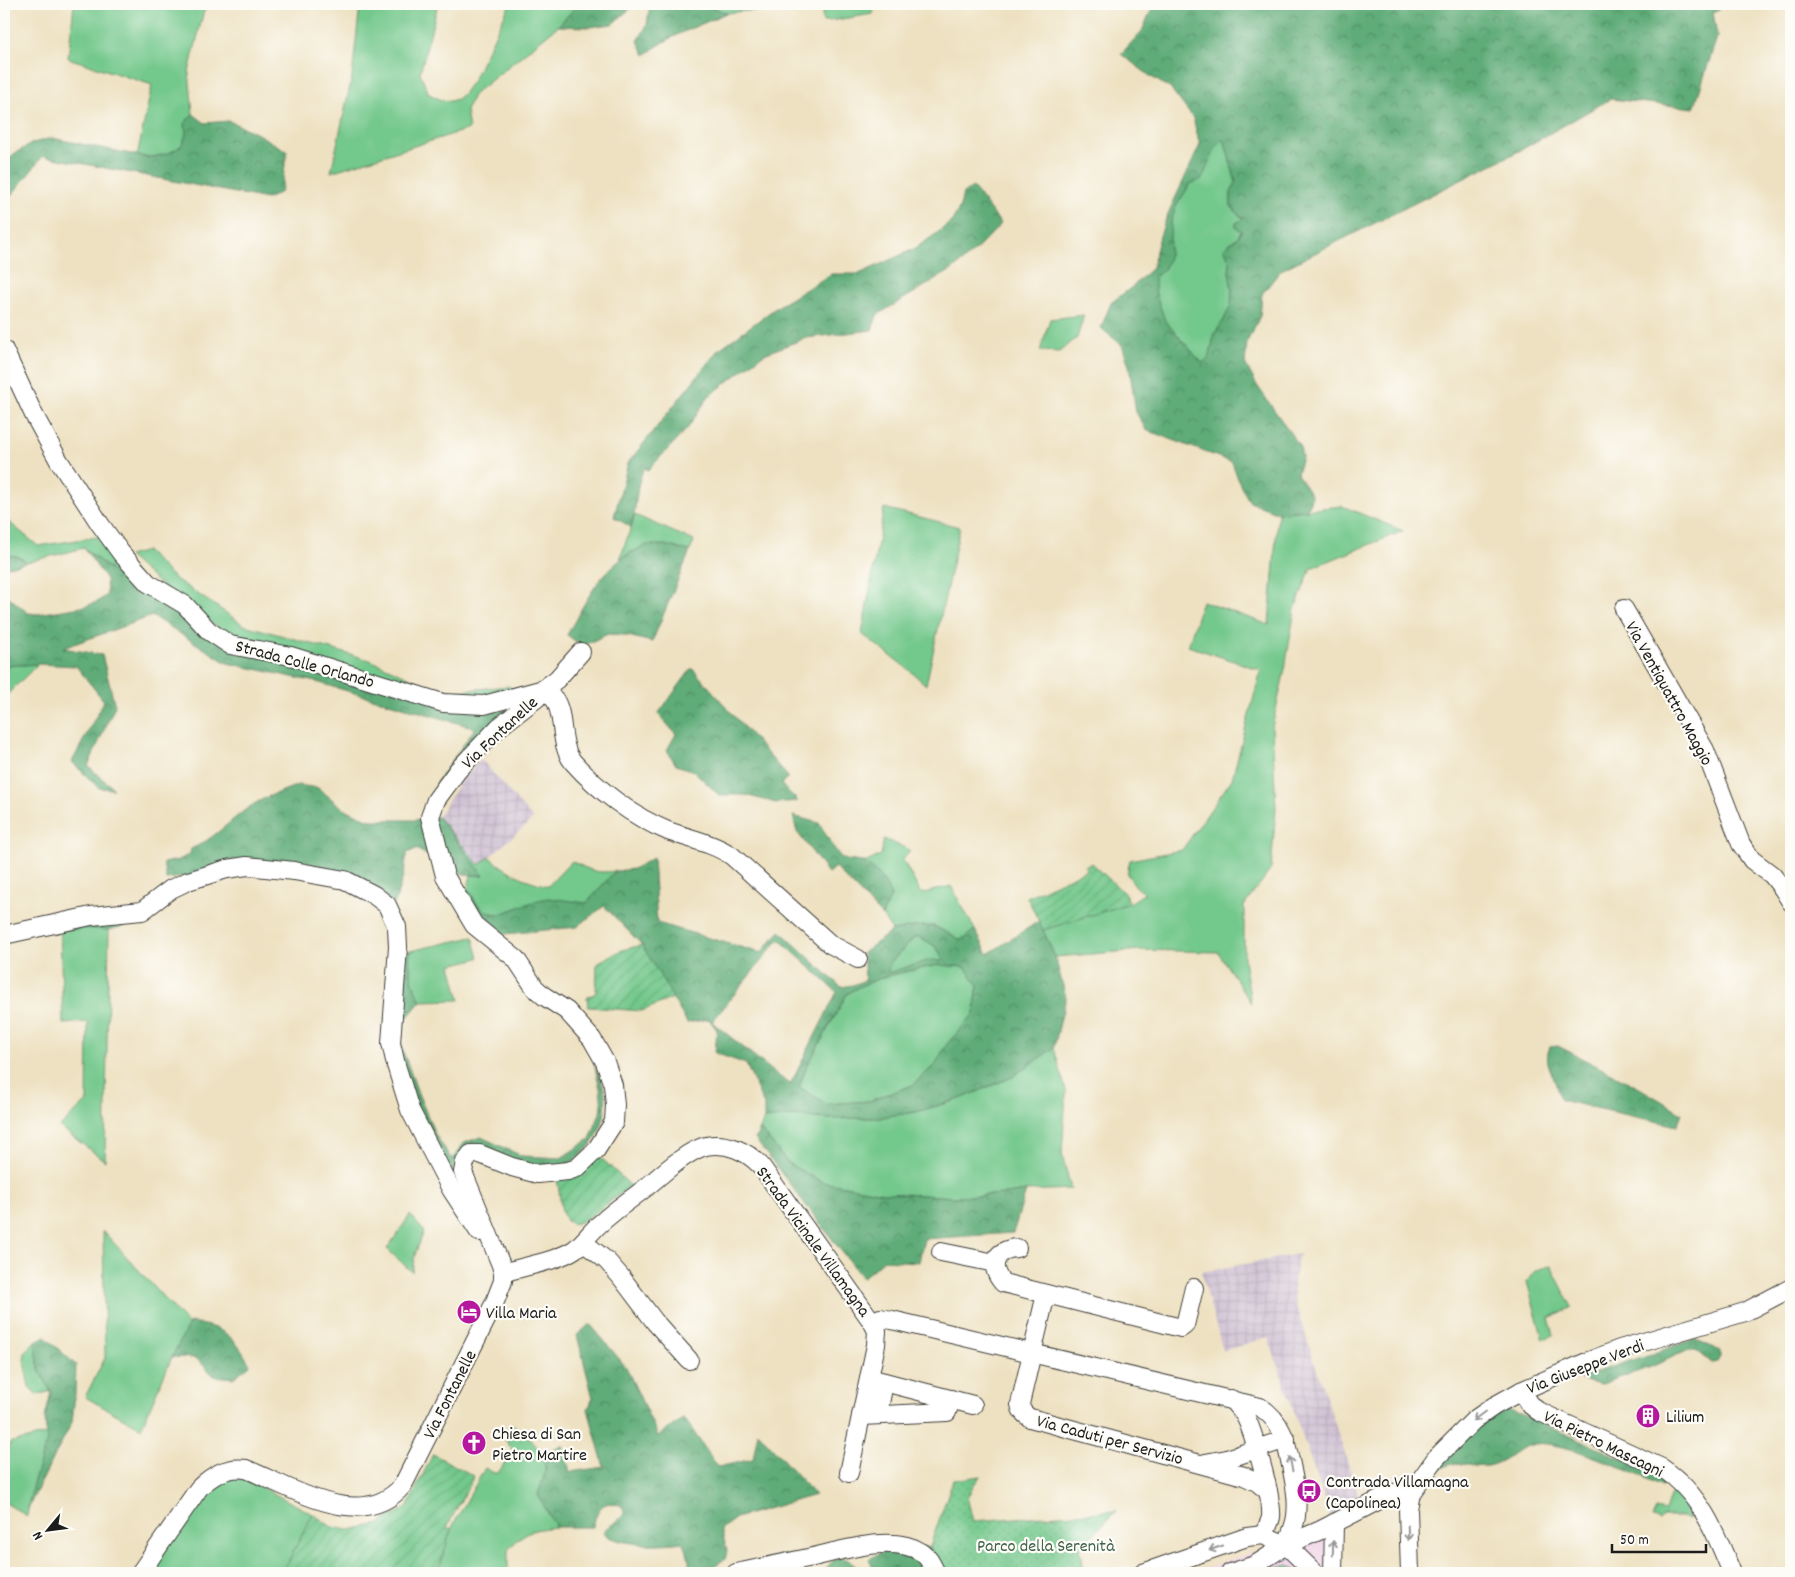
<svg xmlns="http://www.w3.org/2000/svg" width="1795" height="1577" font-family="Dekko,sans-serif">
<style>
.built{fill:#efd0e6}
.industrial{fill:url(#industrial-grid)}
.grass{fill:#73c88c;stroke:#487254}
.forest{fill:url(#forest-crowns);stroke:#3d644a;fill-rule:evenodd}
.park{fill:url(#park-dots);stroke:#487254}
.garden{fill:url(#garden-furrows);stroke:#487254}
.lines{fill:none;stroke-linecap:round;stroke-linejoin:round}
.minor-casing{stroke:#3c3a35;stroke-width:20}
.minor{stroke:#fff;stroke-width:18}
.oneway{stroke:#999}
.labels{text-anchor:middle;stroke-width:4.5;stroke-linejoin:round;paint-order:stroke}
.street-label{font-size:18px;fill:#1c1c1c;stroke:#fdfcf7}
.poi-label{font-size:18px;fill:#1c1c1c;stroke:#fdfcf7;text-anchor:start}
.park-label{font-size:18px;fill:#3f6149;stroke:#fdfcf7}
</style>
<defs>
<pattern id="industrial-grid" width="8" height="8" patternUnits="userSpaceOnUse" patternTransform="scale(1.25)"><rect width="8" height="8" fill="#cdbed2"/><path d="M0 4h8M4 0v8" fill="none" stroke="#afa3b4"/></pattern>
<pattern id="forest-crowns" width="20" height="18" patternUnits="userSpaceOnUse" patternTransform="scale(1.25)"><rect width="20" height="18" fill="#5eac78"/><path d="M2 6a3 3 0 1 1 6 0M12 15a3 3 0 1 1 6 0" fill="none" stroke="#4d8b62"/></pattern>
<pattern id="park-dots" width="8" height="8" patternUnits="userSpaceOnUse" patternTransform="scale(1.25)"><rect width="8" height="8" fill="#73c88c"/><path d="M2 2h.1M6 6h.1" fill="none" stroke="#63ab78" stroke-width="1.8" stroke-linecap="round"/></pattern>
<pattern id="garden-furrows" width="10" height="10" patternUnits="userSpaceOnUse" patternTransform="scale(1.25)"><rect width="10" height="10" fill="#73c88c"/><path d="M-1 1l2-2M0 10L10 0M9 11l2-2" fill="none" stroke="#63ab78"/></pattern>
</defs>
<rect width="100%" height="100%" fill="#fdfcf7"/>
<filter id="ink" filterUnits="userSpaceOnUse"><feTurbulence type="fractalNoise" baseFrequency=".02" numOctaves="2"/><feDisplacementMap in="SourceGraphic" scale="10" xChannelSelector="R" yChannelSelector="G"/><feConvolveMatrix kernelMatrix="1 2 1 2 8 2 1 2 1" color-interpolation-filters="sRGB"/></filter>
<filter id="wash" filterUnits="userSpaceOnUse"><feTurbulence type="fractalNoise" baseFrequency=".0096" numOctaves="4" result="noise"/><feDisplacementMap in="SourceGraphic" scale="20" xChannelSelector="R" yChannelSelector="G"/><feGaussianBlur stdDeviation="1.12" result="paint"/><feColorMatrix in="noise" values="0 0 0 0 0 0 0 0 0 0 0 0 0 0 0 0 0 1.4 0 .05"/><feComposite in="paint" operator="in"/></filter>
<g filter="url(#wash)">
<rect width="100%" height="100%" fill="#eee1c1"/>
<polygon class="built" points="1341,1514 1340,1573 1193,1573 1257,1551"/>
<g class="industrial">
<polygon points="481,759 533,819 479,866 438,817 460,782"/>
<polygon points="1299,1254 1293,1284 1295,1303 1361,1503 1331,1518 1268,1337 1223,1351 1201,1272"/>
</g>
<g class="grass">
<path d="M 74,4 L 207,4 L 203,14 L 189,72 L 193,114 L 185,123 C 185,127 187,132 186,136 C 182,156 152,158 137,156 L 152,85 L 68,58 Z"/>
<polygon points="360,4 438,4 420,73 429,94 441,100 450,101 457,99 463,94 473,80 510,4 574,4 572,11 558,26 473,95 466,111 469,129 331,172 352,77"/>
<polygon points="704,4 804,4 779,10 746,11 726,13"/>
<polygon points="821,4 875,4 873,14 823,22"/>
<path d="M 1224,138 L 1236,183 L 1231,193 L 1231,206 L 1243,220 C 1242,233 1238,238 1227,245 L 1230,262 L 1229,272 L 1232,289 L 1231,305 L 1224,320 L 1215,333 L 1209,358 L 1202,363 L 1165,321 L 1156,295 L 1154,279 L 1165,268 L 1171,222 L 1175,208 L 1190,184 L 1207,168 L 1212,152 Z"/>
<polygon points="1084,315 1077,338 1059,352 1040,351 1050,319"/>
<polygon points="1342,506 1403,531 1311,568 1295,609 1284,674 1272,727 1276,808 1271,869 1244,906 1244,960 1251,1003 1218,952 1140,950 1055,957 1043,930 1130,903 1145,893 1137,888 1127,874 1130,860 1182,850 1232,779 1261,670 1188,646 1202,601 1269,625 1278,513"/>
<polygon points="884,508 960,527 926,685 908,669 862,634"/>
<polygon points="635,515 694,541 690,551 664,545 630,552 620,559"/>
<polygon points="9,522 38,546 103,536 141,581 124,581 84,548 27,562 17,556 4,556 4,524"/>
<path d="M 146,551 L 174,578 L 244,625 L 370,660 L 433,688 L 457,691 L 509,686 L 512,689 L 494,697 L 430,694 L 235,636 C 199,620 158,583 128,556 Z"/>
<polygon points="38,664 4,698 4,666"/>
<path d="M 438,817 L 479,865 L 489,857 C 509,873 524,880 548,886 L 572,861 C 589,870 596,874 615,871 L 587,903 C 565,901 539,903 517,908 C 508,911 500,916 491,913 C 480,911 473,898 468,888 L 471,875 L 484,876 Z"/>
<polygon points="884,839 910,850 903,860 921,894 951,886 975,930 961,940 934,926 892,931 882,916 891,896 878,873 860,862 867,862 881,855"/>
<polygon points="89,928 109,930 105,1161 60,1127 87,1101 88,1022 63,1024 60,930"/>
<path d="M 916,936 C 927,941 941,947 943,962 L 886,973 L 891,962 Z"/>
<path d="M 473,937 L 479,958 L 451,965 L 460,1000 L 421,1001 C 412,985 408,969 410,951 Z"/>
<path d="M 939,965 L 965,967 L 978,985 L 974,1014 L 947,1044 L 935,1065 L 913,1085 L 869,1101 L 826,1104 L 799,1087 L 806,1068 L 847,994 C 873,976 909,971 939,965 Z"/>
<polygon points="1054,1048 1066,1091 1062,1154 1071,1189 1027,1191 1007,1194 956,1197 883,1193 822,1182 789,1164 760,1129 764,1119 794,1116 827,1119 875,1118 916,1112 960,1099 1012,1077"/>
<polygon points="410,1215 424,1231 415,1255 412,1272 387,1249"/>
<polygon points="103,1231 189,1325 172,1357 141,1428 85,1397 105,1358"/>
<path d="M 1551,1266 L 1572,1307 L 1549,1318 L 1554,1335 L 1543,1339 L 1527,1282 C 1533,1271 1539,1268 1551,1266 Z"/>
<polygon points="35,1341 39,1369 51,1391 37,1395 29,1387 24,1361 25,1352"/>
<path d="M 512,1424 C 526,1434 544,1449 545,1468 C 546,1476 540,1487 538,1495 L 556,1527 C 530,1530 526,1530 508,1550 L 508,1573 L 438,1573 L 451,1529 L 485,1468 L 494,1473 L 498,1473 L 513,1451 L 502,1435 Z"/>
<polygon points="47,1434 47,1441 33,1484 27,1516 4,1502 4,1462 11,1442 24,1440"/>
<polygon points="227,1478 238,1478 248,1480 313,1514 282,1573 150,1573 202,1496 214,1485"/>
<polygon points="1674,1484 1692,1506 1688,1519 1680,1516 1663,1516 1659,1520 1652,1518 1656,1510 1665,1512"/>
<polygon points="1289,1565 1300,1573 1255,1573"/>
</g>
<g class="forest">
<polygon points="574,4 636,4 612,24 589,27 558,26 572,11"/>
<path d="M 650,4 L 704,4 L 726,13 C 697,27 670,35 645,55 L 638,41 L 647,25 Z"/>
<path d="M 1154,4 L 1729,4 L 1713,12 L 1717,37 L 1694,108 L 1610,99 L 1519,151 L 1281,270 L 1262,294 L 1260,316 L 1247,342 L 1245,363 L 1256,384 L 1300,447 L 1302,457 L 1297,474 L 1312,496 L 1307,510 L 1278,513 L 1250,502 L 1241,487 L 1232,462 L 1146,430 L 1136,412 L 1129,365 L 1122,345 L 1101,328 L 1111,303 L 1132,287 L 1152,268 L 1159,239 L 1167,216 L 1200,145 L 1193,118 L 1171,89 L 1150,76 L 1121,54 L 1142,31 ZM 1224,139 L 1236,182 L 1231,193 L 1231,206 L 1243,219 L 1236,223 L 1236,228 L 1242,231 L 1236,239 L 1224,248 L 1230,262 L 1229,272 L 1232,289 L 1231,305 L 1224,320 L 1215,333 L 1209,358 L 1202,363 L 1165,321 L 1156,295 L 1154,279 L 1165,268 L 1169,257 L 1171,222 L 1175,208 L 1190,184 L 1202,179 C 1210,163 1210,151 1224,139 Z"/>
<polygon points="193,114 205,123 229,121 256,133 287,151 281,192 267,199 43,156 6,202 4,197 4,164 15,153 33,143 52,138 150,158 169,153 181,146 186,135 185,123"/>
<path d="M 973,187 L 1001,224 L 975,251 L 953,269 L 877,315 L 872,330 L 806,338 L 764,354 L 709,396 L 687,429 L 648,470 L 644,468 C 635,486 637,508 631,527 L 614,517 L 628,463 L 718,350 L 777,307 L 831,274 L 859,274 L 914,249 L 936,234 L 952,221 L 960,207 L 963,193 Z"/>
<path d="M 647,545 L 664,545 L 690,551 L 652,642 L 624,635 L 608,634 L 582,646 L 567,635 C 589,596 602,563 647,545 Z"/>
<polygon points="84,548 124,581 141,581 208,633 505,710 505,718 440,786 436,783 475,728 320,683 227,663 152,616 63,648 102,655 115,706 88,766 114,789 99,788 72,762 104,701 76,666 38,664 4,666 4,593 28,613 38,614 82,607 97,602 107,595 106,579"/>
<polygon points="7,555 17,556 27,562 4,568 4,556"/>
<polygon points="692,668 788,777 781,784 798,801 776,803 745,795 719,795 694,771 676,765 667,750 676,734 658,714"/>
<path d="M 298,785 L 318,788 L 344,809 L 370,820 L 414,820 L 438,817 L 484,876 L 464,874 L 454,870 L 416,849 L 407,853 L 404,873 L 395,903 L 278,865 L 166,879 L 163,863 L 179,860 L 190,854 L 191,849 C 214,839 228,822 248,808 C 263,797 281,792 298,785 Z"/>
<path d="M 793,816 L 819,823 C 823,830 837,854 841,857 C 846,862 854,860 860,862 C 875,866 886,882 891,896 L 882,916 L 835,867 L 828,873 L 797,832 Z"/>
<path d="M 653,858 L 657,923 L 761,953 L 780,931 L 841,987 L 853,985 L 865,980 L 863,953 L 892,931 L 916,926 L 934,926 L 961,940 L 975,930 L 988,954 L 1039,921 L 1055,957 L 1066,997 L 1054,1048 L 1012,1077 L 960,1099 L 916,1112 L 875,1118 L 827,1119 L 794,1116 L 764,1119 L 764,1105 L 746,1064 L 715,1053 L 717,1030 L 709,1019 L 687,1023 L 642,945 L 604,906 L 577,927 L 494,935 L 479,926 L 452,882 L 468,888 L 479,907 L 489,913 L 501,914 L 535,901 L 548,898 L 587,903 L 615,871 L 633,869 ZM 916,936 C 928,941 941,947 943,961 L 930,960 L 887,973 L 891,962 ZM 779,939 L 837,992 L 790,1085 L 712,1022 ZM 939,965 L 965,967 L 978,985 L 974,1014 L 947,1044 L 935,1065 L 913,1085 L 869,1101 L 827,1104 L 799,1087 L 806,1068 L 847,994 C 873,976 909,971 939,965 Z"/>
<polygon points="136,916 146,920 109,930 89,928 60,930"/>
<path d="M 410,951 C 408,969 412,985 421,1001 L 405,1020 L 399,1040 L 418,1093 L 435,1134 L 452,1160 L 463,1143 L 481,1137 L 522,1156 L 561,1158 L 590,1139 L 602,1108 L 600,1088 L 594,1064 C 597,1071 601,1078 603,1085 C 609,1102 604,1126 594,1140 C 571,1175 539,1173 503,1159 C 493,1155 482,1148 471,1151 C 458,1154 454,1166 450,1177 L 412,1104 L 399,1063 L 394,1038 L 404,952 Z"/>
<path d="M 1558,1046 L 1636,1086 L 1682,1113 L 1677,1126 L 1560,1100 C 1558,1093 1557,1086 1554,1079 C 1550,1068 1544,1059 1550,1047 Z"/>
<polygon points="760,1129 789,1164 822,1182 883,1193 956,1197 1006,1194 1026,1191 1013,1233 924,1239 919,1262 884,1260 862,1278 755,1139"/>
<path d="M 190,1322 C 224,1328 233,1334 250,1365 L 233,1378 L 214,1376 L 196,1358 L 172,1357 Z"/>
<path d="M 590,1324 L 626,1367 L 658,1436 L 684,1418 L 718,1467 L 753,1459 L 758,1432 L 815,1495 L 736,1518 L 721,1529 L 727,1550 L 725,1560 L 719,1562 L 719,1564 L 696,1573 L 688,1573 C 691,1562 688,1552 683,1542 C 660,1545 630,1546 608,1537 L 603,1531 C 610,1525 620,1521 625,1513 L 622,1506 C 602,1498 597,1509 593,1527 L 556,1527 L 538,1495 L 546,1469 L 541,1454 L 563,1445 L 570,1472 L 604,1467 L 588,1409 L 593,1398 L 577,1335 Z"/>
<polygon points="45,1337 76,1365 75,1394 72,1422 28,1508 33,1484 47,1441 45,1418 51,1392 39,1369 35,1341"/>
<polygon points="1695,1339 1720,1351 1720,1357 1717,1362 1712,1363 1696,1350 1688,1350 1651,1367 1601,1384 1577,1379"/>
<path d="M 1502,1407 L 1520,1414 L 1666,1478 L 1662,1486 C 1637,1474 1561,1439 1535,1444 C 1517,1447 1505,1463 1487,1466 C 1464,1469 1457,1454 1437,1473 L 1434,1466 Z"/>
<path d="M 930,1546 L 939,1573 L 876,1573 L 869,1560 C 885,1545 910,1551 930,1546 Z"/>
<path d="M 839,1557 L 849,1560 L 866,1573 L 826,1573 C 826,1565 833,1561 839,1557 Z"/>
</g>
<polygon class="park" points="980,1476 967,1497 973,1521 1117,1511 1079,1548 1085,1573 939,1573 930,1546 953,1480"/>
<g class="garden">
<polygon points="1092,863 1125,894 1130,903 1043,930 1027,897 1086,870 1085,866"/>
<polygon points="642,945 673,998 642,1011 588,1007 587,997 596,993 597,963 622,950"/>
<polygon points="599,1156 631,1186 585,1220 575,1224 566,1221 562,1212 557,1178"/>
<polygon points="433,1454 474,1476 447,1527 451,1529 438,1573 282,1573 313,1514 332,1527 349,1530 379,1524 407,1507"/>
</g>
</g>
<g filter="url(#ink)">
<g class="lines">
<defs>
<g id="minor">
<polyline points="4,350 34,415 59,461 100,524 121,553 148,583 185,605 209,631 230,645 291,656 443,703 484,705 544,689"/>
<polyline points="1624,609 1705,750 1741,844 1752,860 1772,875 1783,889 1791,902"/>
<path d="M 544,689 C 547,692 552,696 555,700 C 565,716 559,745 573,762 C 598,790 633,817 668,831 C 690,839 713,843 732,856 L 830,944 L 858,959"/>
<polyline points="4,935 91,916 142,911 171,889 188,881 227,869 247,866 294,871 345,880 374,895 387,905 397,927 398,947 391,1043 396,1065 410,1110 451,1189 479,1232"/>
<polyline points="583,1242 607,1261 621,1277 655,1322 689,1360"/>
<path d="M 1017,1248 C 995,1249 988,1267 1003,1283 L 1181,1328 L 1185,1325 L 1194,1288"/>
<polyline points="941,1252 995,1263"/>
<path d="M 503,1273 C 524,1266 558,1261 575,1249 C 585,1241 592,1230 602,1222 C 615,1210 630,1200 644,1189 C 660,1176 686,1151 706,1146 C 727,1142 747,1151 761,1166 L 873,1323 L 877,1331 L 876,1345 L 849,1473"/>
<path d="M 1046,1294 L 1020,1404 C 1021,1411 1024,1414 1030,1418 L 1244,1476 L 1257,1482 L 1268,1491"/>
<path d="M 873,1323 L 880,1318 L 892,1320 L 1260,1407 C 1283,1421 1287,1445 1292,1470 C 1295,1486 1298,1500 1296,1516 C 1295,1526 1290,1536 1286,1545"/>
<polyline points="869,1378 973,1405"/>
<path d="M 1521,1391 L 1529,1404 L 1538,1411 L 1662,1468 C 1700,1493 1716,1533 1732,1573"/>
<path d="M 1231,1399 C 1235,1404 1240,1409 1244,1414 C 1253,1429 1273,1500 1271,1517 C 1270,1523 1266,1529 1263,1535"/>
<polyline points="878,1415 884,1382"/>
<polyline points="861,1416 947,1412 951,1399"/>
<polyline points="1205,1463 1227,1459 1286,1439"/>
<path d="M 140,1573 L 199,1488 C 212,1475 227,1466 246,1469 C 291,1487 363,1534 403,1485 L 494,1304 L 503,1281 L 503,1273 L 501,1265 L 463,1172 L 465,1162 L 471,1154 L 480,1154 L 512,1167 L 538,1174 L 568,1171 L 577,1168 L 596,1150 L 614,1122 L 615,1105 L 613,1085 L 605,1062 L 592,1039 L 567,1011 L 544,996 L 535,988 L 516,959 L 474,925 L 445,876 L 430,817 L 436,800 L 458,770 L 499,727 L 537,698 L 544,689 L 557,679 L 581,652"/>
<path d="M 736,1573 C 760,1568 784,1563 808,1558 C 838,1552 892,1533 921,1552 C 928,1556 932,1565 936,1573"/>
<polyline points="1143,1573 1247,1537 1263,1535 1286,1545 1315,1573"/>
<polyline points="1230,1573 1255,1565 1286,1545 1321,1530 1393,1493 1403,1492 1411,1493"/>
<polyline points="1333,1573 1334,1523"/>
<polyline points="1410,1573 1408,1509 1411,1493 1436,1458 1474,1420 1494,1406 1521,1391 1589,1361 1620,1349 1745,1312 1791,1288"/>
</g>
</defs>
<use href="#minor" class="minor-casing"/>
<use href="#minor" class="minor"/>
</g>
<defs><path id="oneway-shaft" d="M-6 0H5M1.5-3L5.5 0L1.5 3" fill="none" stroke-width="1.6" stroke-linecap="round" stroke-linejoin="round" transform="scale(1.25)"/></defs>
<g class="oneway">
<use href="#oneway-shaft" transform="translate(1479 1416) rotate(143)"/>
<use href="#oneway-shaft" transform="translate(1291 1464) rotate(-101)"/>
<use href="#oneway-shaft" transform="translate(1408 1533) rotate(88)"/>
<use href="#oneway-shaft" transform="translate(1216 1548) rotate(161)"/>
<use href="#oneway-shaft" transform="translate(1333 1548) rotate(-89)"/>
</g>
</g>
<defs>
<symbol id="hotel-disc" viewBox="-11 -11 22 22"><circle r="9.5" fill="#b5179e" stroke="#fdfcf7"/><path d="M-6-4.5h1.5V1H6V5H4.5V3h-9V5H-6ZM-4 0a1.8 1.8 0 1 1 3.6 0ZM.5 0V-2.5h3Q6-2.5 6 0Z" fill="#fff"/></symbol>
<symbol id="building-disc" viewBox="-11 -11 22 22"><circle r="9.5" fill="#b5179e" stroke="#fdfcf7"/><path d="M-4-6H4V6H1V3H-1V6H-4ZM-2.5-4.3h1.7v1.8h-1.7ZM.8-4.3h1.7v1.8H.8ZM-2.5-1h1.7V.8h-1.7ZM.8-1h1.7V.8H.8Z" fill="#fff"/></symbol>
<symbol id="church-disc" viewBox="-11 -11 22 22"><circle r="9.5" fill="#b5179e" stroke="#fdfcf7"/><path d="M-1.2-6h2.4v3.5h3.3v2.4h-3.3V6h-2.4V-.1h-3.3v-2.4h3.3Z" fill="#fff"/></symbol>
<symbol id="bus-disc" viewBox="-11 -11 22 22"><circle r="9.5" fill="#b5179e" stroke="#fdfcf7"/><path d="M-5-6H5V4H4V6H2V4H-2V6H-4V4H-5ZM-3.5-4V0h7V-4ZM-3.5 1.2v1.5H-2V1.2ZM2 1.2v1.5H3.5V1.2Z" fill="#fff"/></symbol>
</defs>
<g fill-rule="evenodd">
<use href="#hotel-disc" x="455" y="1298" width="28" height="28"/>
<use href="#building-disc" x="1634" y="1402" width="28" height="28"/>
<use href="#church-disc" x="460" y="1429" width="28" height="28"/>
<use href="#bus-disc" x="1295" y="1477" width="28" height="28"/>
</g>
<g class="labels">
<g class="street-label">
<text transform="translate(305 663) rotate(15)" y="6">Strada Colle Orlando</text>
<text transform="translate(1670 693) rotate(61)" y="6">Via Ventiquattro Maggio</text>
<text transform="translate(499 732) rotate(-43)" y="6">Via Fontanelle</text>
<text transform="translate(814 1241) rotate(54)" y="6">Strada Vicinale Villamagna</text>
<text transform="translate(1585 1366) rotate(-21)" y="6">Via Giuseppe Verdi</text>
<text transform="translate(449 1394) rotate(-63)" y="6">Via Fontanelle</text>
<text transform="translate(1110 1439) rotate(15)" y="6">Via Caduti per Servizio</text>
<text transform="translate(1604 1443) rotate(26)" y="6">Via Pietro Mascagni</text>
</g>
<g class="poi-label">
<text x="486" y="1318">Villa Maria</text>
<text x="1666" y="1422">Lilium</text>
<text x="492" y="1439">Chiesa di San<tspan x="492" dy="21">Pietro Martire</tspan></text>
<text x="1326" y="1487">Contrada Villamagna<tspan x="1326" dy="21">(Capolinea)</tspan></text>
</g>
<g class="park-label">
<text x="1046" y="1551">Parco della Serenità</text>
</g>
</g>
<rect width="1795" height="1577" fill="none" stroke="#fdfcf7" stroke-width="20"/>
<g transform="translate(48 1530) rotate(241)" stroke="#fdfcf7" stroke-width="4" paint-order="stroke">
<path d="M0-4L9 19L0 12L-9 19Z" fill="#1c1c1c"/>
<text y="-8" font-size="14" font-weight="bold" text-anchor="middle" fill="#1c1c1c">N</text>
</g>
<path d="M1612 1544v8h94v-8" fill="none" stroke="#1c1c1c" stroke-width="2.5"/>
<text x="1620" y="1544" font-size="15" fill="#1c1c1c" stroke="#fdfcf7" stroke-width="4" paint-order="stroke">50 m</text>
</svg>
